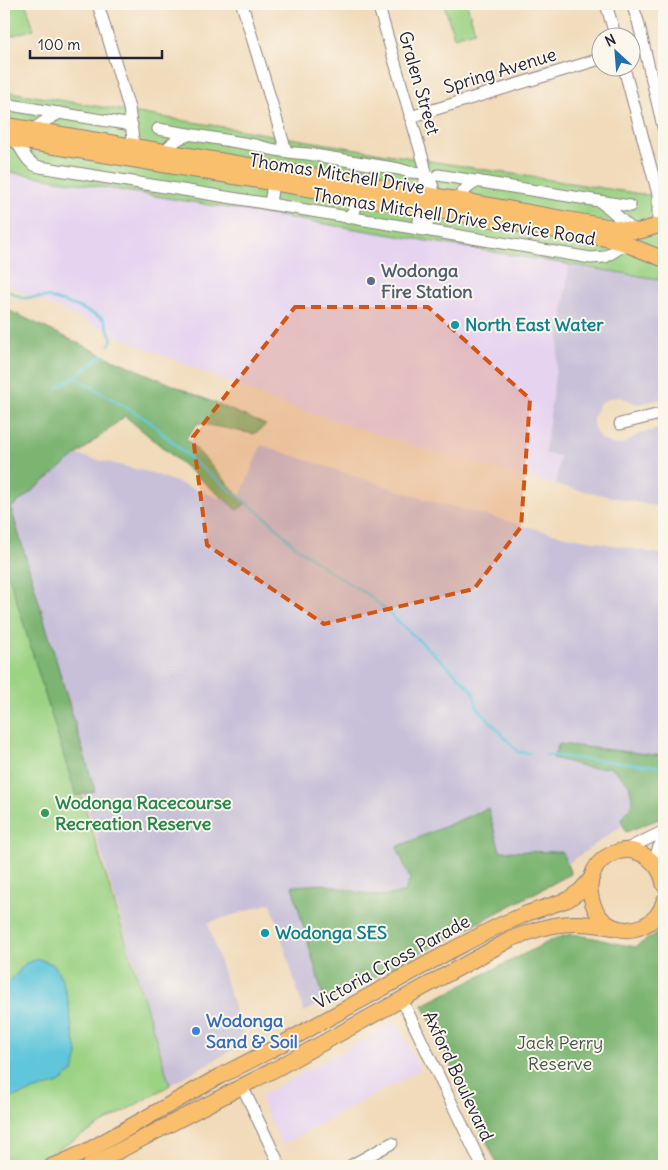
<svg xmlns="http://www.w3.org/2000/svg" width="668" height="1170" font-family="Delius,sans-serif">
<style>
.built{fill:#e6d3f0}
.industrial{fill:#c8c0d8}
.green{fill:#9bd283;stroke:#5e7a5f}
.forest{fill:#7cb471;stroke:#4f6b56}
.water{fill:#5fc6dc;stroke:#40748c}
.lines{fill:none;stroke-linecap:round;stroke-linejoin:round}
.stream{stroke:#5fc6dc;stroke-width:2.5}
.minor-casing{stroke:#8a7e7b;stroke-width:13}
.major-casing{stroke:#8a7e7b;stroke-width:17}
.minor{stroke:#fff;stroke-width:11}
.major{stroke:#f9bf6d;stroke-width:15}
.marked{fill:#d45411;fill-opacity:0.2;stroke:#d45411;stroke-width:4;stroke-dasharray:10 6;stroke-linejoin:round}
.service-dot{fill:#5c6f8a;stroke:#fbf7ec;stroke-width:2}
.culture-dot{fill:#0f9aa8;stroke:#fbf7ec;stroke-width:2}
.leisure-dot{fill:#2e9e5b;stroke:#fbf7ec;stroke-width:2}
.shop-dot{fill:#3f7fe0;stroke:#fbf7ec;stroke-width:2}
.labels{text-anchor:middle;stroke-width:4;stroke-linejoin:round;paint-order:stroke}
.street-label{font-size:18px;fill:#22223b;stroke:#fbf7ec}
.service-label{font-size:18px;font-weight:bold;fill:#4e5e75;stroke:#fbf7ec;text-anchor:start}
.culture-label{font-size:18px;font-weight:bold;fill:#0d838f;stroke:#fbf7ec;text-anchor:start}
.leisure-label{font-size:18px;font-weight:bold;fill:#27864d;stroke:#fbf7ec;text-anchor:start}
.shop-label{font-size:18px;font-weight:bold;fill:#366cbe;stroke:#fbf7ec;text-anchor:start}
.park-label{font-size:18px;fill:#465751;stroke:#fbf7ec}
</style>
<rect width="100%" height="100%" fill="#fbf7ec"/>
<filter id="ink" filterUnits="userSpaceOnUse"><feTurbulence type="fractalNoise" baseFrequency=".02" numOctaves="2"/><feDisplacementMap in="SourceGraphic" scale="10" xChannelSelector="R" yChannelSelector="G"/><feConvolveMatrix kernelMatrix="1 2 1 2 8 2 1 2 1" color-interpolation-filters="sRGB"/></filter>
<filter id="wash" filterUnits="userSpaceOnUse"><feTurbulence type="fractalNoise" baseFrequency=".0096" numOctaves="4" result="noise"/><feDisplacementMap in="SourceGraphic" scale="20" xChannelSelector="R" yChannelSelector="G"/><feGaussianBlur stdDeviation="1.12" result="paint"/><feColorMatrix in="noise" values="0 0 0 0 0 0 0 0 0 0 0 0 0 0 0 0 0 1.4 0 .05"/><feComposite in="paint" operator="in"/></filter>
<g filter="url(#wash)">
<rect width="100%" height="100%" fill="#f1dbbb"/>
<g class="built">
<polygon points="4,171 569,264 545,454 560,456 556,485 454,458 287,406 124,339 4,283"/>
<polygon points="393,1024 398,1025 420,1070 282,1145 261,1100 262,1095"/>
</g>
<g class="industrial">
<polygon points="569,264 664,280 664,399 638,404 620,397 611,398 602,402 598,406 593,419 593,425 596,433 601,439 612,444 619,445 625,443 639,434 664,428 664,508 556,485 560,456 545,454"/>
<polygon points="261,445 431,501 552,533 664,555 664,796 559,870 304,1012 271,903 208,923 245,1043 170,1085 4,524 4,487 69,453 152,473 237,505"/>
</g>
<g class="green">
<polygon points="4,4 26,4 34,29 4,38"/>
<polygon points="444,4 467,4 475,31 454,37"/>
<polygon points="4,91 436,162 647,195 664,192 664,280 4,171"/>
<polygon points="4,542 170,1085 39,1160 23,1160 4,1162"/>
</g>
<g class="forest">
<polygon points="4,308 103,355 266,425 254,434 198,423 186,438 246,503 237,510 125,416 11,508 95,791 76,796 4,560"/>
<polygon points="559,744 664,756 664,817 626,832 621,819 633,803 629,784 611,767 589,768 553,758"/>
<polygon points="488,808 500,851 562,852 571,874 325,1003 292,886 323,884 357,892 379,896 404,893 410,879 397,847"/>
<polygon points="664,929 664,1156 644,1166 498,1166 423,1005 556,938 572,934 599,939 614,943 635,947"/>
</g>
<polygon class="water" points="39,959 54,965 61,977 68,1000 72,1029 78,1056 73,1072 59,1083 17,1096 4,1101 4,986 14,977 26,963"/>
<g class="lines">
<g class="stream">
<polyline points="4,289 23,298 47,297 76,306 104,319 112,339 109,345"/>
<polyline points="75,377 149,421 198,465 270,521 295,546 332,573 370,596 453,671 473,691 477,707 518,752 529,753"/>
<polyline points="57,388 75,377 103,355"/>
<polyline points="546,755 664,767"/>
</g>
</g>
</g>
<g filter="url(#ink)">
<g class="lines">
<defs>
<g id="minor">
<polyline points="98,4 129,108 134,147"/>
<polyline points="242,4 286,151"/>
<path d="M 378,4 L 424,163 L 426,173 L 419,221 L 420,226 L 422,229 C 429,224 429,219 430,211 C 434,194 437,189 426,173"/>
<polyline points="606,4 616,38"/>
<polyline points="632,4 638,21 664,131"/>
<polyline points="624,68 658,194 658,224"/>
<polyline points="4,104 132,125"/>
<polyline points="410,117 600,59"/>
<path d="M 158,129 L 255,145 C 272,150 290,153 308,154 L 399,169 L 409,172 L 426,173"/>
<polyline points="32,130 45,121 60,113"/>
<path d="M 15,140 C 23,150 26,164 40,167 L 270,204 L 591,258 L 605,257 L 621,247 L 631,245"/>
<path d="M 165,152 C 171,143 178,137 189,135"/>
<polyline points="438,175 630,206"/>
<path d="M 459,200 C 461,190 470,186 478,181"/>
<polyline points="270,204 273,183"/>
<path d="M 603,204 C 615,211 622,223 634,230"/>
<polyline points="348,218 363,198"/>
<polyline points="620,424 664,413"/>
<polyline points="623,851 664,831"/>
<path d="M 656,865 C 656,854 657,847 664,839"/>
<polyline points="402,1000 482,1166"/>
<polyline points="242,1086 280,1166"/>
<polyline points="350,1166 392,1143"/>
<polyline points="660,1166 664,1164"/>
</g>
<g id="major">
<polyline points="4,125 459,200 632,231 640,231 657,226"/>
<polyline points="4,138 603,238 621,242 661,258"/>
<path d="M 664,885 C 661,863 639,845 617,852 C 567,868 593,947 643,926 C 654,921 661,913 664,901"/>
<polyline points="52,1166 61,1163 89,1150 220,1076 269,1051 452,950 498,926 528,913 567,900 580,891 591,879"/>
<path d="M 90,1166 L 279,1067 L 511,939 C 552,922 573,920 616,928"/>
</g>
</defs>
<use href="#minor" class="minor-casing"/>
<use href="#major" class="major-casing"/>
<use href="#minor" class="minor"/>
<use href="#major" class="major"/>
</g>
</g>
<path class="marked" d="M 295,307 L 428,307 L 530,399 L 521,527 L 474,589 L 324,624 L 207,545 L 193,437 Z"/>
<circle class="service-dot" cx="371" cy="281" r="5"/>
<g class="culture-dot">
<circle cx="455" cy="325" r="5"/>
<circle cx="265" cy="933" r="5"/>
</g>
<circle class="leisure-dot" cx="45" cy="813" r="5"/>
<circle class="shop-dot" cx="196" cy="1031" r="5"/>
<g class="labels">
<g class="street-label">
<text transform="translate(500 71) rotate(-17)" y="6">Spring Avenue</text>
<text transform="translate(419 83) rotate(74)" y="6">Gralen Street</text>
<text transform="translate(337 174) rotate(9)" y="6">Thomas Mitchell Drive</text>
<text transform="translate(454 217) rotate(9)" y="6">Thomas Mitchell Drive Service Road</text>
<text transform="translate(392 962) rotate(-29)" y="6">Victoria Cross Parade</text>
<text transform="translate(458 1076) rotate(65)" y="6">Axford Boulevard</text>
</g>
<g class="service-label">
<text x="381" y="277">Wodonga<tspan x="381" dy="21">Fire Station</tspan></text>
</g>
<g class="culture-label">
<text x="465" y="331">North East Water</text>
<text x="275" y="939">Wodonga SES</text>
</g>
<g class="leisure-label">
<text x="55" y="809">Wodonga Racecourse<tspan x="55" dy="21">Recreation Reserve</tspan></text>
</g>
<g class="shop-label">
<text x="206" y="1027">Wodonga<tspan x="206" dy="21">Sand &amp; Soil</tspan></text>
</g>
<g class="park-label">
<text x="560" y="1049">Jack Perry<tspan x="560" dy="21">Reserve</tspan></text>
</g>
</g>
<rect width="668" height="1170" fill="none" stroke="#fbf7ec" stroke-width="20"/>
<g transform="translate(616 52) rotate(334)"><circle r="24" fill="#fbf7ec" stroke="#a4a2a5"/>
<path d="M0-4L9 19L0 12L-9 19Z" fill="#1f6fb2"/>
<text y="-8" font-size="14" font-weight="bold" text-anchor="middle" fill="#22223b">N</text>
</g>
<path d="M30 50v8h132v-8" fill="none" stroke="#22223b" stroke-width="2.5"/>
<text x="38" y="50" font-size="15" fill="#22223b" stroke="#fbf7ec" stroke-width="4" paint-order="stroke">100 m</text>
</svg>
